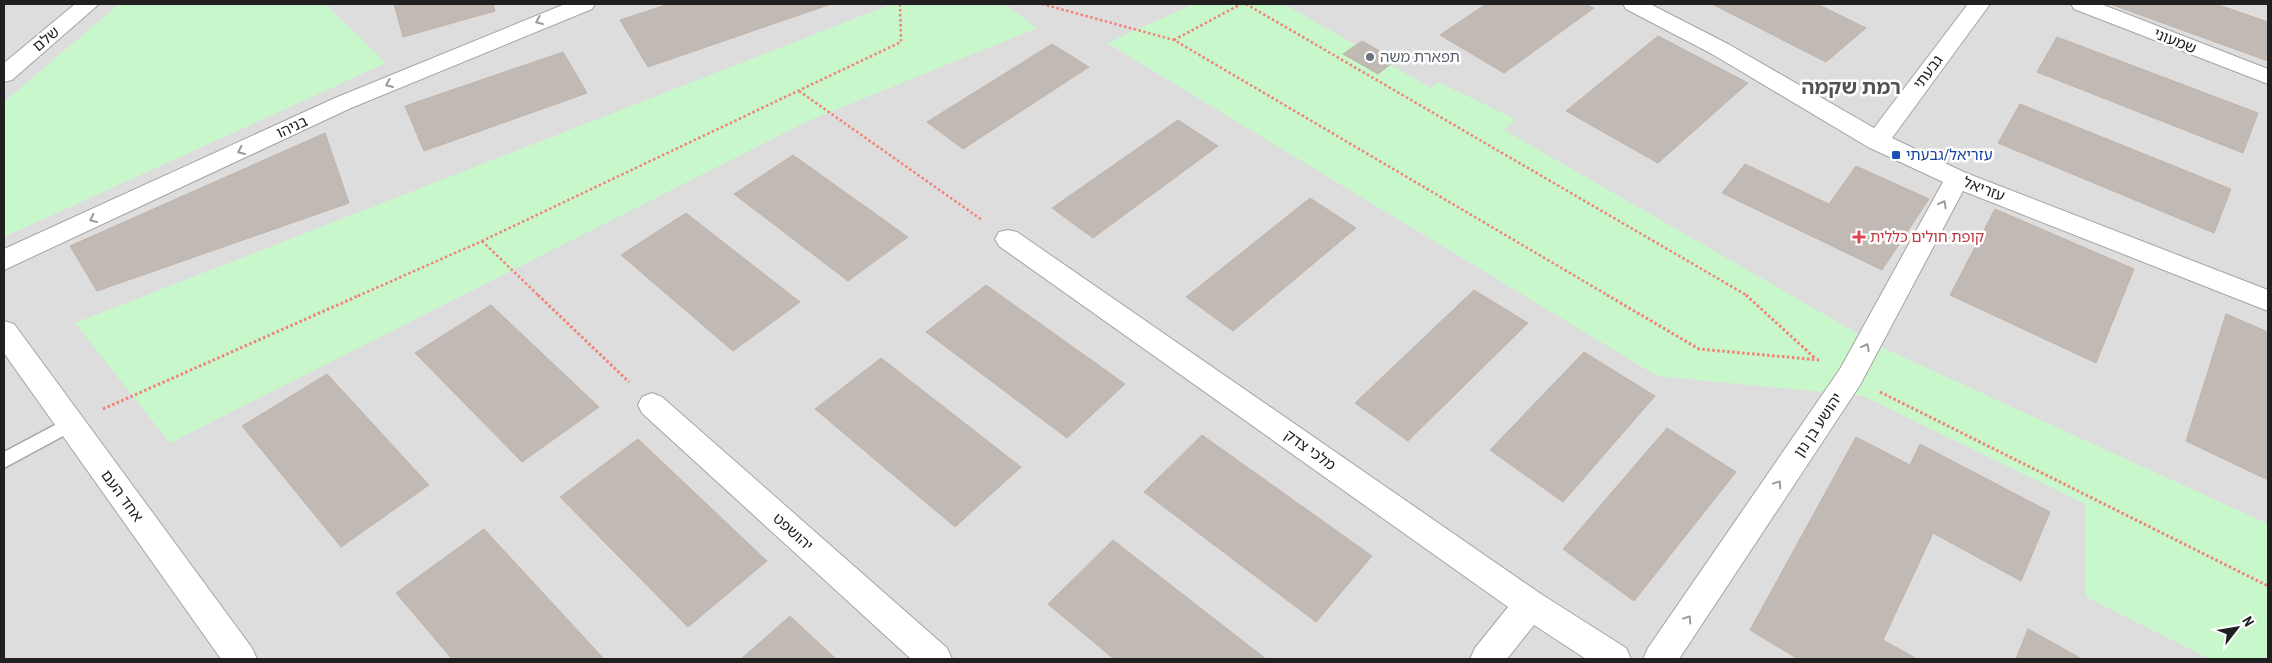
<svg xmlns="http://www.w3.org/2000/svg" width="2272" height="663" font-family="'Roboto Condensed','Noto Sans Hebrew',sans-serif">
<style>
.residential{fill:#dedddd}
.park{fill:#c8f7cb}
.building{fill:#c1b9b4;stroke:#c1b4aa}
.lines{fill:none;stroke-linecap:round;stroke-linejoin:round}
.service-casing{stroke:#a4a4a4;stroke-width:3}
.minor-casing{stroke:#a4a4a4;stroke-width:2}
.path-far1{stroke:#f28176;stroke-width:2.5;stroke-dasharray:2.5 2.5;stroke-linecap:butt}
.path{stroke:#f28176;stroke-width:3;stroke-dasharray:2.5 2.5;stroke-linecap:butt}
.service{fill:#fff;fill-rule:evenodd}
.minor{fill:#fff;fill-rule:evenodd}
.oneway{stroke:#9b9b9b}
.worship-dot{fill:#6b7280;stroke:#fff;stroke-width:2}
.transit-dot{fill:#1a4fb4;stroke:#fff;stroke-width:2}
.health-dot{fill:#e0444e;stroke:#fff;stroke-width:2}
.labels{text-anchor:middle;stroke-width:5;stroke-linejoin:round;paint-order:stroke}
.street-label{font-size:15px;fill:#202020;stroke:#fff}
.worship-label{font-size:15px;fill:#5b616d;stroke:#fff;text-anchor:start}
.transit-label{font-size:15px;fill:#164399;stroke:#fff;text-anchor:start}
.health-label{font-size:15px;fill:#be3a42;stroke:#fff;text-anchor:start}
.district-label{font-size:20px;font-weight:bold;fill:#535353;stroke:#fff}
</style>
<rect width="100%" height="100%" fill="#f0ede7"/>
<rect class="residential" x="4" y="4" width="2264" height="655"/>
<g class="park">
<polygon points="119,4 325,4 386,63 4,237 4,102"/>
<polygon points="892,4 1004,4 1037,28 808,121 170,443 75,323"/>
<polygon points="1194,4 1284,4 1431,88 1438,82 1515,119 1504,130 1881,347 2268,524 2268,659 2210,659 2086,597 2085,504 1863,396 1657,376 1107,43"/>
</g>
<g class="building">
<polygon points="394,4 493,4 495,11 403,37"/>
<polygon points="669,4 831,4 648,67 620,20"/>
<polygon points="1486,4 1585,4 1594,8 1504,73 1440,35"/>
<polygon points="1712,4 1817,4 1866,28 1826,62"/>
<polygon points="2110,4 2216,4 2268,22 2268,61"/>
<polygon points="1658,36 1748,83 1658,163 1566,111"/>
<polygon points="2057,37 2258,113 2243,153 2037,72"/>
<polygon points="1362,41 1396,60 1378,74 1343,54"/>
<polygon points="1052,44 1089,67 963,149 927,122"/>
<polygon points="563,52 587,93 424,151 405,106"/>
<polygon points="2020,104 2231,189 2214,233 1998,143"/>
<polygon points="1178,120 1218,146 1093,238 1052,208"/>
<polygon points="325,133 349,203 97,291 70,246"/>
<polygon points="793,155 908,237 848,281 734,194"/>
<polygon points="1745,164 1829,204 1856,166 1929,199 1882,270 1722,193"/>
<polygon points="1310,198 1356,228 1233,331 1186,297"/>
<polygon points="1995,209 2134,269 2096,363 1950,295"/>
<polygon points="686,213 800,302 733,351 621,255"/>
<polygon points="986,285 1125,384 1067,438 926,332"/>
<polygon points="1474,290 1528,323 1408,441 1355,403"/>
<polygon points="491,305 599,407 522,462 415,353"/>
<polygon points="2226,314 2268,332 2268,480 2186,441"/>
<polygon points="1584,352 1655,396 1563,502 1490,450"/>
<polygon points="881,358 1021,467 955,527 815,409"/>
<polygon points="327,374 429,485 341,547 242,426"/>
<polygon points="1667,428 1736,472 1634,601 1563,549"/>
<polygon points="1202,435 1372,556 1316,622 1144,492"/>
<polygon points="1856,437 1910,465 1920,444 2050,512 2021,581 1933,533 1883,640 1917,659 1798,659 1750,630"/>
<polygon points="638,439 767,561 688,627 560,497"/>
<polygon points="484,529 604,659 452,659 396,593"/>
<polygon points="1113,540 1266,659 1114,659 1048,604"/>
<polygon points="790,616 836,659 741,659"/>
<polygon points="2028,629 2082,659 2016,659"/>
</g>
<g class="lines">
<defs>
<polygon id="service" points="70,417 76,419 79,424 76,429 4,468 4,452"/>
<g id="minor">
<polygon points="75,4 99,4 12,80 4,82 4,63"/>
<polygon points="565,4 595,4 592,9 351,108 4,270 4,249 335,98"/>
<polygon points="1623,4 1650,4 1728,44 1874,128 1968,4 1990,4 1892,138 1966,173 2268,290 2268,311 1963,191 1860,385 1679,659 1643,659 1648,648 1840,369 1943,182 1868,147 1712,54 1626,9"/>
<polygon points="2071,4 2101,4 2268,69 2268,84 2074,9"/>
<polygon points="1008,230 1017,232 1541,594 1626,648 1631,659 1586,659 1534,625 1507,659 1470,659 1475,648 1508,607 999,246 995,239 999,232"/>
<polygon points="4,321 14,324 252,648 257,659 221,659 4,353"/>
<polygon points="652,393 662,397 947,648 952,659 911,659 642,413 638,405 642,397"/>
</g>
</defs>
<use href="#service" class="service-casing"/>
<use href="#minor" class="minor-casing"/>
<g class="path-far1">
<polyline points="1042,4 1174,40 1609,296"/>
<polyline points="1246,4 1748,296"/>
<polyline points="1174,40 1241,4"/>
<polyline points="799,91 982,220"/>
<polyline points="482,241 539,296"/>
<polyline points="358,296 482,241 901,42 900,4"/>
</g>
<g class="path">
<polyline points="538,295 629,382"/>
<polyline points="1607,295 1699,349 1819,360"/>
<polyline points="1746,295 1816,359"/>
<polyline points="1880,392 2268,586"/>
<polyline points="103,409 360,295"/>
</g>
<use href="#service" class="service"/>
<use href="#minor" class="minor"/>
</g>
<defs><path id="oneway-chevron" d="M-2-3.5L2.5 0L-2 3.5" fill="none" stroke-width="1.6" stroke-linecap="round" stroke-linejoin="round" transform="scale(1.25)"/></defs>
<g class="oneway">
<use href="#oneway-chevron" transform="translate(539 21) rotate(157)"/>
<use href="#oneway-chevron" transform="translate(389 84) rotate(157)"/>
<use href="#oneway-chevron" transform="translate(241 151) rotate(155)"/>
<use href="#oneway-chevron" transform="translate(1943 204) rotate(-62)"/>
<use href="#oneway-chevron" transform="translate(93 219) rotate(155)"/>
<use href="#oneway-chevron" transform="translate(1866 347) rotate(-62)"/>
<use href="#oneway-chevron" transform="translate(1778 484) rotate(-56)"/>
<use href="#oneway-chevron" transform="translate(1688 619) rotate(-56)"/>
</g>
<circle class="worship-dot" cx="1370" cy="57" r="5"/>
<rect class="transit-dot" x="1891" y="150" width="10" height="10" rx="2.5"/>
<path class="health-dot" d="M1856.5 229.5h5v5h5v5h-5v5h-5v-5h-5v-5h5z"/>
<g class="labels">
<g class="street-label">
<text transform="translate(46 39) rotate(-40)" y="5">שלם</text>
<text transform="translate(2175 41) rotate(22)" y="5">שמעוני</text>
<text transform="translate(1928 72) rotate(-53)" y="5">גבעתי</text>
<text transform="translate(292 127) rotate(-25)" y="5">בניהו</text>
<text transform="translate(1984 189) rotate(21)" y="5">עזריאל</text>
<text transform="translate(1818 425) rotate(-56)" y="5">יהושע בן נון</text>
<text transform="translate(1310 450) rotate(35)" y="5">מלכי צדק</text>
<text transform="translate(122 496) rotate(54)" y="5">אחד העם</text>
<text transform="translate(793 532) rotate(42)" y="5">יהושפט</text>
</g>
<g class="worship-label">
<text x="1380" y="62">תפארת משה</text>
</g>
<g class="transit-label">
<text x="1906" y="160">עזריאל/גבעתי</text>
</g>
<g class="health-label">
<text x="1870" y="242">קופת חולים כללית</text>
</g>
<g class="district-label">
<text x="1851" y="94">רמת שקמה</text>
</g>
</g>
<rect width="2272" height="663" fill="none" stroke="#202020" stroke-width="10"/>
<g transform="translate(2237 628) rotate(59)" stroke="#ffffff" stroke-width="4" paint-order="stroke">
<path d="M0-4L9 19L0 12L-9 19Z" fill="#202020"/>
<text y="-8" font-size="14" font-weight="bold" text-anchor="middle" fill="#202020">N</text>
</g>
</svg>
